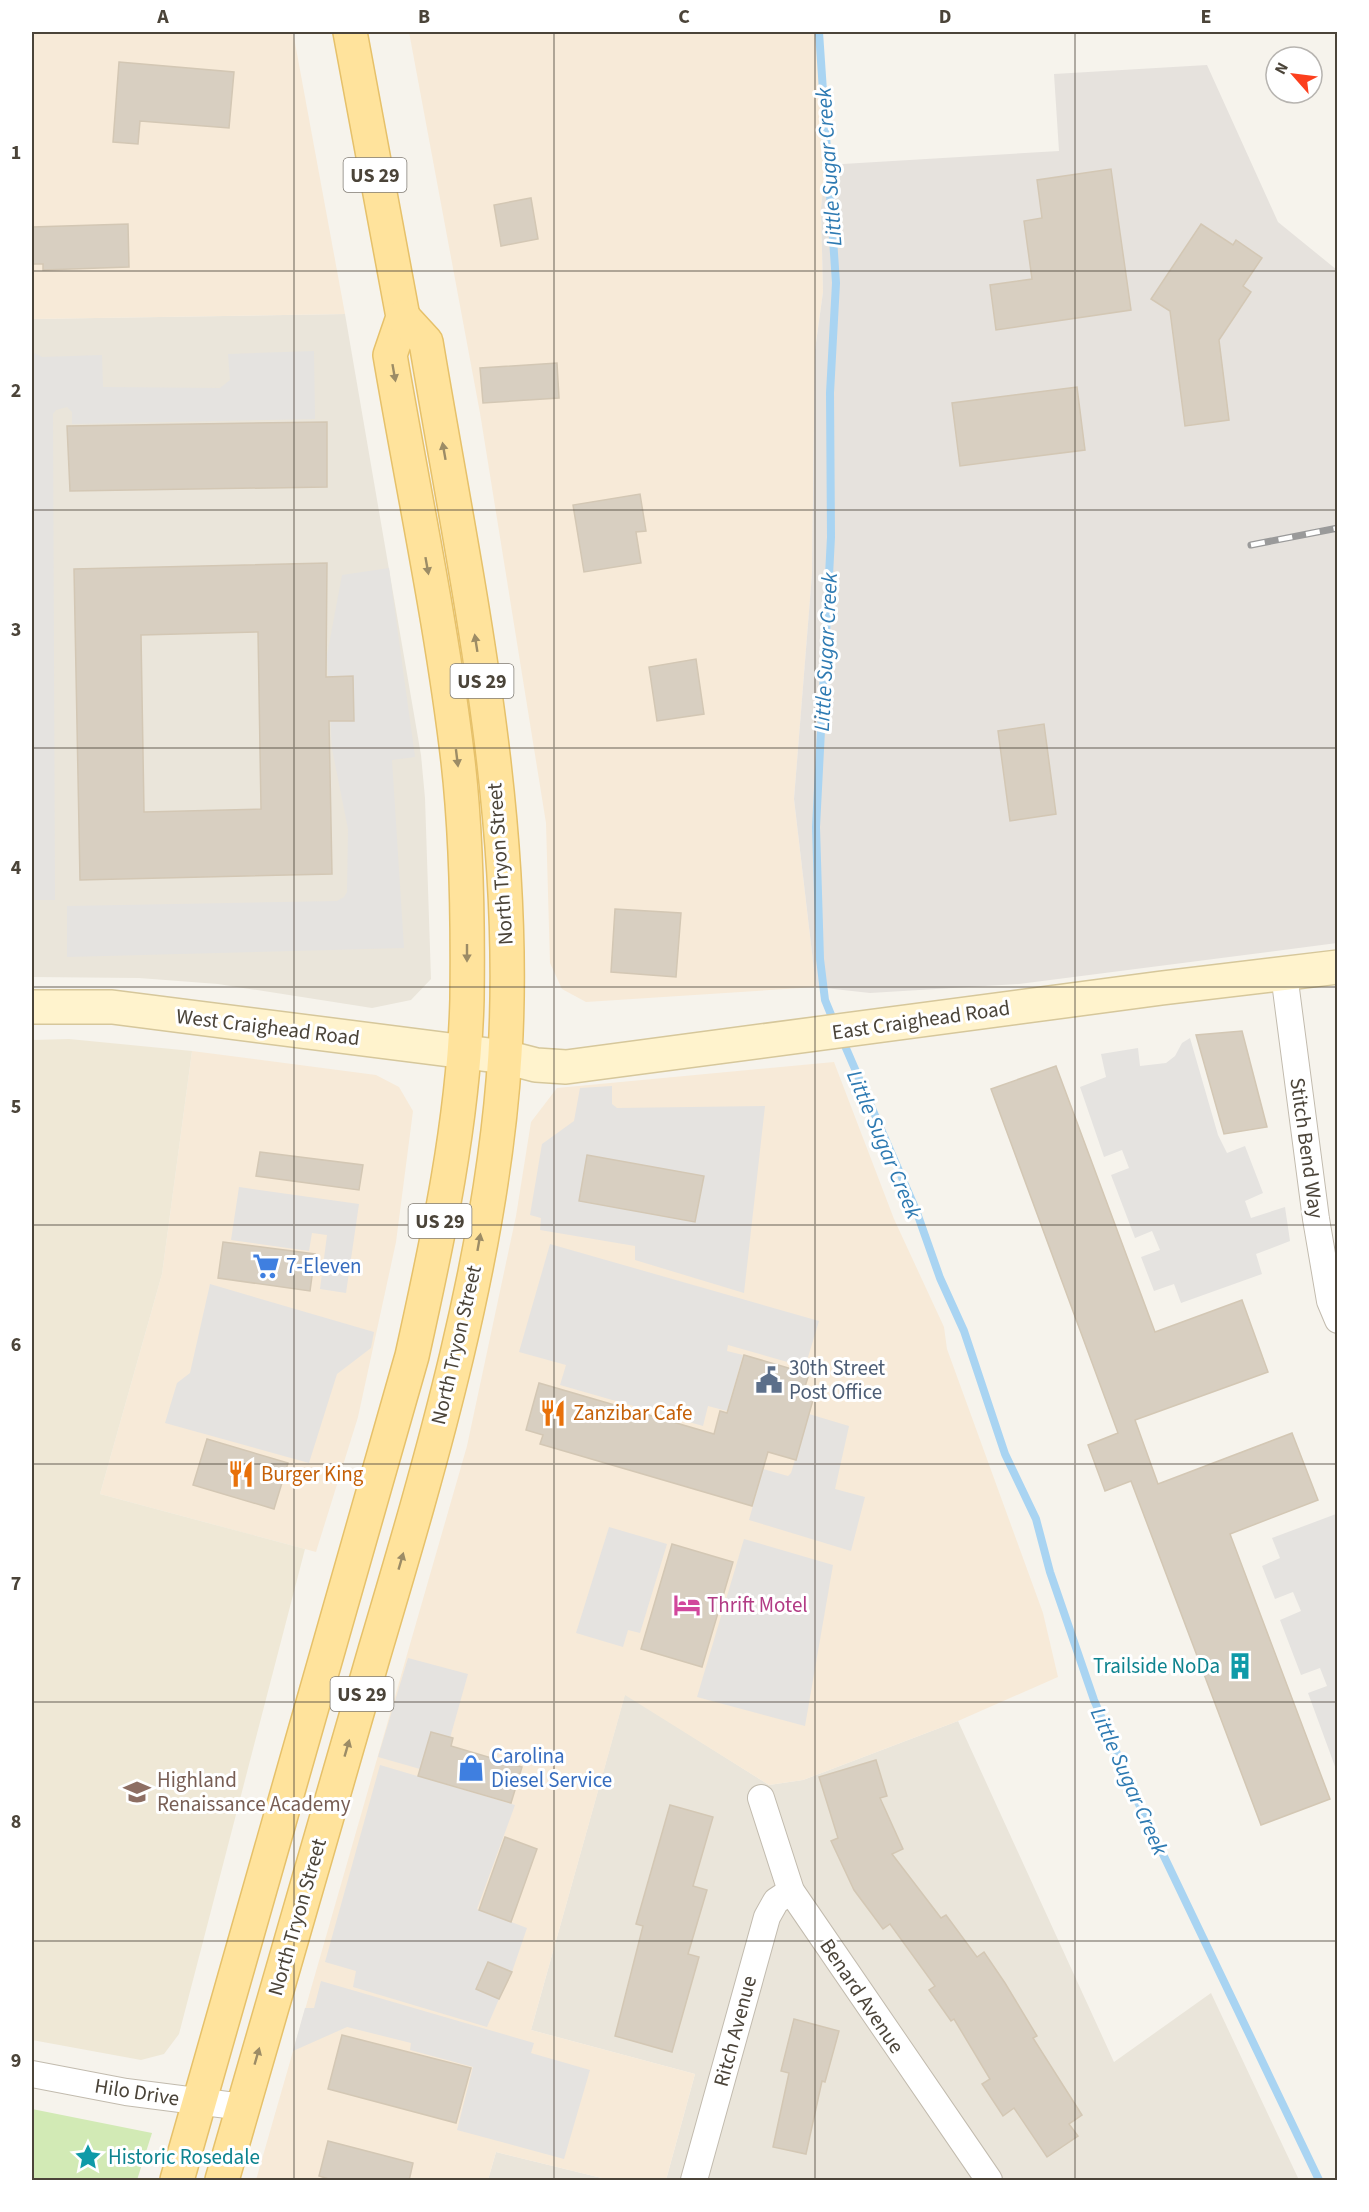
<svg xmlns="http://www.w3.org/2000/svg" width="1369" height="2212" font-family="'Source Sans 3',sans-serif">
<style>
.residential{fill:#eae5da}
.commercial{fill:#f7ead8}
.industrial{fill:#e6e2dd}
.education{fill:#efe8d6}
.green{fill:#d2eab5}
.parking{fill:#e5e3e0;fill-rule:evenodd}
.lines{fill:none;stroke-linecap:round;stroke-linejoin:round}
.stream{stroke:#a9d4f2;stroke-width:8}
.building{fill:#d8cfc1;stroke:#d3c7b4;stroke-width:1.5;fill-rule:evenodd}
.street-casing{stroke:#c2bbae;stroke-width:28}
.secondary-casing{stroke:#d6c79b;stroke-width:36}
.primary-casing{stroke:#e6c16a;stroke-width:36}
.street{stroke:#fff;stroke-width:26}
.secondary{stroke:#fff3cd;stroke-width:33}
.primary{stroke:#ffe39c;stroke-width:33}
.rail-casing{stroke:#9a9a9a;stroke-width:7}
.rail{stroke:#fff;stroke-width:4.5;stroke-dasharray:14;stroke-linecap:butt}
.oneway{fill:#9c8c66}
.grid{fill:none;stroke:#4b4439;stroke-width:1.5;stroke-opacity:0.55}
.labels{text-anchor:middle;stroke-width:6;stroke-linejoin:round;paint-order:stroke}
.shield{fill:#fff;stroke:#817c74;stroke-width:1.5}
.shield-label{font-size:20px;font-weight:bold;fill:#4b4439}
.street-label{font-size:21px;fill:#4b4439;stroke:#fff}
.shop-label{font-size:21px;fill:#366cbe;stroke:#fff;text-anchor:start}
.service-label{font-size:21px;fill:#4e5e75;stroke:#fff;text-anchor:start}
.food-label{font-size:21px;fill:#c56008;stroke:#fff;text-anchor:start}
.hotel-label{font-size:21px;fill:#b23c85;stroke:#fff;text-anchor:start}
.culture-label{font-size:21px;fill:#0d838f;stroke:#fff;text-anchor:end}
.education-label{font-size:21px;fill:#785e54;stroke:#fff;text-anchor:start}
.water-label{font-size:22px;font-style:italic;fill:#2e7ab2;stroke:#fff}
.neatline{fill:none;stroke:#4b4439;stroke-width:2}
.grid-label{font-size:20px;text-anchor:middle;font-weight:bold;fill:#4b4439}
</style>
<rect width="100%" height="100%" fill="#f6f3ec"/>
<g class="residential">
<polygon points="345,314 421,755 425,798 431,979 411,1000 372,1008 218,984 139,978 32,977 32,319"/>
<polygon points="625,1694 769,1785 803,1780 958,1721 1114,2062 1211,1993 1299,2180 666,2180 695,2074 531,2030"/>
<polygon points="496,2152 610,2180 488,2180"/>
</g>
<g class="commercial">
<polygon points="32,32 293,32 345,314 32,319"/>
<polygon points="409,32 822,32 826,165 821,208 823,292 815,350 812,574 794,799 816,987 586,1002 562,989 550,963 546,823 480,413"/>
<polygon points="192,1051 376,1075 399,1087 413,1111 396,1242 358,1417 316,1552 100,1494 162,1274"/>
<polygon points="834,1062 894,1219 944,1327 947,1349 1043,1613 1058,1677 958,1721 803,1780 769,1785 625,1695 531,2030 695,2074 666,2180 610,2180 496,2152 488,2180 256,2180 467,1446 516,1216 531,1122 557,1088"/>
</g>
<polygon class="industrial" points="1207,65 1278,222 1337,270 1337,943 1019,984 870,993 816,987 794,799 812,574 815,350 823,292 821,208 826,165 1059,151 1054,74"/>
<polygon class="education" points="69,1039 192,1051 162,1274 100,1494 305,1549 179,2034 164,2054 141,2060 32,2040 32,1040"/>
<polygon class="green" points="32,2109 152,2133 137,2180 32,2180"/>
<g class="parking">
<polygon points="314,351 315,419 72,424 72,412 67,407 56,410 53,414 55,900 32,900 32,352 42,357 102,355 103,387 220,388 230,380 228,354"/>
<polygon points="389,568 415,757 392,760 404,948 67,957 67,906 337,901 344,897 347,892 348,829 332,749 327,655 342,575"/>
<polygon points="1190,1038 1218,1135 1227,1153 1245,1146 1263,1193 1245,1201 1251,1218 1285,1207 1290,1241 1256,1254 1262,1274 1181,1303 1174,1284 1154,1291 1141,1257 1160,1250 1152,1231 1135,1238 1111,1175 1129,1168 1122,1150 1104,1157 1080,1087 1106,1077 1101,1054 1138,1048 1140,1066 1166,1063 1175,1056 1182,1043"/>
<path d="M 612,1086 L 612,1104 L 617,1108 L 765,1106 L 744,1293 L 635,1260 L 635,1246 L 540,1230 L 541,1218 L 530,1215 L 542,1144 L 574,1121 L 580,1088 ZM 704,1177 L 695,1222 L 579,1201 Z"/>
<polygon points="239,1187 359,1204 346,1293 320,1289 327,1235 312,1233 309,1251 231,1240"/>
<polygon points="550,1244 819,1321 805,1367 728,1345 727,1351 743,1355 727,1411 708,1406 703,1426 560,1385 566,1365 519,1352"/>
<polygon points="210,1284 374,1332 371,1348 337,1374 309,1463 165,1423 177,1383 190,1373"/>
<polygon points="809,1414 849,1426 835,1489 865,1497 851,1551 749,1520 763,1469 788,1476 791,1473"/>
<polygon points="1336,1514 1338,1519 1337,1772 1308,1693 1327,1686 1320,1668 1301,1675 1280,1620 1301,1611 1293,1592 1275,1599 1262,1566 1280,1558 1272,1538"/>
<polygon points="609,1527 667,1544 640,1633 628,1630 623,1647 576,1633"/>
<polygon points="744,1539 833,1565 805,1726 697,1697"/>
<polygon points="408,1658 468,1674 450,1738 431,1732 420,1769 378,1757"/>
<polygon points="380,1765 515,1805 477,1909 527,1928 512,1972 488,1962 476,1988 499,1999 487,2027 353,1987 356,1971 325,1962"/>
<polygon points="321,1981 534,2043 531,2053 590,2070 564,2159 457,2130 473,2067 410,2050 411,2043 347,2027 293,2051 305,2008 314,2008"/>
</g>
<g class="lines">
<g class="stream">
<polyline points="819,32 836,283 830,393 831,537 816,827 820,959 825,1000 834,1022"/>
<polyline points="842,1039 916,1210 940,1278 964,1331 1005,1454 1036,1519 1050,1572 1094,1700 1137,1800 1319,2180"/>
</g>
</g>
<g class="building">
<polygon points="119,62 234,72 229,128 140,121 138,144 113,142"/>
<polygon points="1111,169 1131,310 996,330 990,285 1032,279 1024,221 1042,218 1037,180"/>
<polygon points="531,198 538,239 501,246 494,205"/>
<polygon points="128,224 129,267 43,270 43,264 32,264 32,227"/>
<polygon points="1201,224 1233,245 1236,240 1262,258 1243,286 1251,292 1219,340 1229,420 1185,426 1170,311 1151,299"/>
<polygon points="557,363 559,398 483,403 480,368"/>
<polygon points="1077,387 1085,450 960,466 952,403"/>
<polygon points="327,422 327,487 70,491 67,426"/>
<polygon points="640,494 646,531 636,532 641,563 584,572 573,505"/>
<path d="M 327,563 L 326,677 L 353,676 L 354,721 L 329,721 L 332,874 L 80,880 L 74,569 ZM 258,632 L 261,809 L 144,812 L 141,635 Z"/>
<polygon points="696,659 704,714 657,721 649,667"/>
<polygon points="1044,724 1056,814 1010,821 998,731"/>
<polygon points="615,909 681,913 676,977 611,972"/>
<polygon points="1242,1031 1267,1127 1224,1134 1196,1035"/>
<polygon points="1056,1066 1155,1332 1242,1300 1268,1372 1135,1420 1158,1484 1292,1433 1318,1500 1230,1534 1330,1799 1261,1825 1131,1481 1105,1491 1088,1445 1118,1433 991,1089"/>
<polygon points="260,1152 363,1165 359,1190 256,1176"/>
<polygon points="587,1155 704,1176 695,1222 579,1201"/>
<polygon points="223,1242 315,1254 310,1291 218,1278"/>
<polygon points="744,1355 809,1374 802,1396 813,1400 796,1460 768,1452 752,1506 540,1444 543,1435 526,1430 539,1383 714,1434 720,1411 727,1413"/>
<polygon points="207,1439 288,1463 274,1509 193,1485"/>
<polygon points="672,1544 733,1562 702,1667 641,1649"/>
<polygon points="431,1732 453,1738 451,1746 522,1767 511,1803 418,1776"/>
<polygon points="876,1760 887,1796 880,1798 903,1849 892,1854 941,1918 946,1915 977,1957 984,1952 1005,1983 1037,2036 1033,2038 1082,2115 1069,2124 1078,2136 1047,2157 1014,2108 1003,2116 982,2084 990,2079 954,2019 951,2021 929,1990 935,1986 890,1924 883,1929 854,1890 831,1841 838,1838 819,1777"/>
<polygon points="670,1805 713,1817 693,1886 707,1890 688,1954 699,1957 672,2052 615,2036 643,1926 636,1924"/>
<polygon points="505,1837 537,1849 511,1922 479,1910"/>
<polygon points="488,1962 512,1972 499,1999 476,1989"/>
<polygon points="794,2019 839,2031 825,2082 822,2081 806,2154 773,2147 789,2073 781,2071"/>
<polygon points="342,2035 471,2068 456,2123 328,2089"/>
<polygon points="328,2141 413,2163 409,2181 335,2181 319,2176"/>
</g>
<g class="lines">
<defs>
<g id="street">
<polyline points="1284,974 1316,1219 1330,1301 1338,1320"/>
<polyline points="761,1798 791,1891 989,2180"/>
<polyline points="32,2074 126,2092 243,2107"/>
<polyline points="694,2180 767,1917 776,1901 791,1891"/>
</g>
<polyline id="secondary" points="32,1007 112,1007 505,1057 536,1065 566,1067 1162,988 1338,967"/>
<g id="primary">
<path d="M 177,2180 L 412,1356 C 438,1239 464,1119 467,999 C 468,920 467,840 458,761 C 442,625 413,490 390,355 L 403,317 L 350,32"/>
<path d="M 222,2180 C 272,2004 323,1829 374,1654 C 431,1462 493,1254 505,1054 C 519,815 465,576 426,342 L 403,317"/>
</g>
</defs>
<use href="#street" class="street-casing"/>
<use href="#secondary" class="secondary-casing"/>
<use href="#primary" class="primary-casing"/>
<use href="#street" class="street"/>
<use href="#secondary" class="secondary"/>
<use href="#primary" class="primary"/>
<defs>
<polyline id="rail" points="1251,545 1338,528"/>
</defs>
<use href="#rail" class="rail-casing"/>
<use href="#rail" class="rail"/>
</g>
<defs><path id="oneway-solid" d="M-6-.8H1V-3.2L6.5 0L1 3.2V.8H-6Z" transform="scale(1.5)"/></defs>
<g class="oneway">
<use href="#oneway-solid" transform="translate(394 373) rotate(80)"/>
<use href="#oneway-solid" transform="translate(444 451) rotate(-100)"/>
<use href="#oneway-solid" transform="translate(427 566) rotate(80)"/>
<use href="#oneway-solid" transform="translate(476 643) rotate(-99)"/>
<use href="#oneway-solid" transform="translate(457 758) rotate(83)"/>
<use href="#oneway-solid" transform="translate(467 953) rotate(90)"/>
<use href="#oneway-solid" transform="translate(479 1242) rotate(-80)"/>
<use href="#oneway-solid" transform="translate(401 1561) rotate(-74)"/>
<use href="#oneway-solid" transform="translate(347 1748) rotate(-74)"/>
<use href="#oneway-solid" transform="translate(257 2056) rotate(-74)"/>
</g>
<path class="grid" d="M 294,32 L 294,2180M 554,32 L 554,2180M 815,32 L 815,2180M 1075,32 L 1075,2180M 32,271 L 1338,271M 32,510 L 1338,510M 32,748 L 1338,748M 32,987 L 1338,987M 32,1225 L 1338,1225M 32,1464 L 1338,1464M 32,1702 L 1338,1702M 32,1941 L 1338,1941"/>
<defs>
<symbol id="supermarket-bare" viewBox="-9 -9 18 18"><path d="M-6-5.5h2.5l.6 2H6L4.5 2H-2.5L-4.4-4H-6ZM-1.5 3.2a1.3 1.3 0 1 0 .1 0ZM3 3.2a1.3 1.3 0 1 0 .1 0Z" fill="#3f7fe0" stroke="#fff" stroke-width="2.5" paint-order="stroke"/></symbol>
<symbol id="civic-bare" viewBox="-9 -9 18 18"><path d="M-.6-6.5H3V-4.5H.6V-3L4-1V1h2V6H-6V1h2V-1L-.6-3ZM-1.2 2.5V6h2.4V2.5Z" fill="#5c6f8a" stroke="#fff" stroke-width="2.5" paint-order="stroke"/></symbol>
<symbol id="restaurant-bare" viewBox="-9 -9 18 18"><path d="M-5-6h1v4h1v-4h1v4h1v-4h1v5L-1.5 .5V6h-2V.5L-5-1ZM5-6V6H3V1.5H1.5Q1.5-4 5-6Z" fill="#e8710a" stroke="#fff" stroke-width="2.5" paint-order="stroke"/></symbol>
<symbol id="hotel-bare" viewBox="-9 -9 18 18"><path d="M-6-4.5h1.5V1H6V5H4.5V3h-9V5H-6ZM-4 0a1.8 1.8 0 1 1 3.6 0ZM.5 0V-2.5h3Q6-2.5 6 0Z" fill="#d1479c" stroke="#fff" stroke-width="2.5" paint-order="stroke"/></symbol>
<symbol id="building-bare" viewBox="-9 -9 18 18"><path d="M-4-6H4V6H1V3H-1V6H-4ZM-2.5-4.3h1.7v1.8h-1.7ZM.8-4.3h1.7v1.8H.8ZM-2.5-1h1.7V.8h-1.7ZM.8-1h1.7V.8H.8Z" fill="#0f9aa8" stroke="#fff" stroke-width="2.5" paint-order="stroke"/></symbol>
<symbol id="shop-bare" viewBox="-9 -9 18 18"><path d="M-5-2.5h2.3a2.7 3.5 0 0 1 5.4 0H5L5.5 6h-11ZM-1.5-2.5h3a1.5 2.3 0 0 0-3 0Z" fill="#3f7fe0" stroke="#fff" stroke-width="2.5" paint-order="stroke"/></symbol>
<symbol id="school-bare" viewBox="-9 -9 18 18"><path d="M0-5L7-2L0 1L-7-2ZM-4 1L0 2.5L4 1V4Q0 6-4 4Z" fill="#8d6e63" stroke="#fff" stroke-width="2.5" paint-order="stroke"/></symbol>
<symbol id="sight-bare" viewBox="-9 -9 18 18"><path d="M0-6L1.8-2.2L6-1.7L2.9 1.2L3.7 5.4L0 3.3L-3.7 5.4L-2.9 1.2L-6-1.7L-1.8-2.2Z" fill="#0f9aa8" stroke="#fff" stroke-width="2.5" paint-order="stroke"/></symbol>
</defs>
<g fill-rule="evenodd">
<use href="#supermarket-bare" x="247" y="1247" width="38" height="38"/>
<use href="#civic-bare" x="750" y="1361" width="38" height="38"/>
<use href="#restaurant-bare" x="534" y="1394" width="38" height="38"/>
<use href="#restaurant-bare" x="222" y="1455" width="38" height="38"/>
<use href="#hotel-bare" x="668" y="1586" width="38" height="38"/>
<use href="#building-bare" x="1221" y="1647" width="38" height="38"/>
<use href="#shop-bare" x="452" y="1749" width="38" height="38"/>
<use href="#school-bare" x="118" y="1773" width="38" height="38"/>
<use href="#sight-bare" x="69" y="2138" width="38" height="38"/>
</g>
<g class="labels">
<g class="shield">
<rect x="343.5" y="158" width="63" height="34" rx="4.5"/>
<rect x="450.5" y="664" width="63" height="34" rx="4.5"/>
<rect x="408.5" y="1204" width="63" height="34" rx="4.5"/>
<rect x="330.5" y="1677" width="63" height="34" rx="4.5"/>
</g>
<g class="shield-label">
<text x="375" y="182">US 29</text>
<text x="482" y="688">US 29</text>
<text x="440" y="1228">US 29</text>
<text x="362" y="1701">US 29</text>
</g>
<g class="street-label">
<text transform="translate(500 864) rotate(-94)" y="7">North Tryon Street</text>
<text transform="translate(921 1020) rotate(-8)" y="7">East Craighead Road</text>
<text transform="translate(268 1027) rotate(7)" y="7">West Craighead Road</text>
<text transform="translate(1307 1148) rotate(82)" y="7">Stitch Bend Way</text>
<text transform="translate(456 1345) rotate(-77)" y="7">North Tryon Street</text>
<text transform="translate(297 1917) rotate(-74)" y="7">North Tryon Street</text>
<text transform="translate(862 1996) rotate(56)" y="7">Benard Avenue</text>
<text transform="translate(735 2031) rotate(-75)" y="7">Ritch Avenue</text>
<text transform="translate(137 2092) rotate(9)" y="7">Hilo Drive</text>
</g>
<g class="shop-label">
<text x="286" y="1273">7-Eleven</text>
<text x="491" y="1763">Carolina<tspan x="491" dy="24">Diesel Service</tspan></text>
</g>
<g class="service-label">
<text x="789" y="1375">30th Street<tspan x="789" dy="24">Post Office</tspan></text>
</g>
<g class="food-label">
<text x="573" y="1420">Zanzibar Cafe</text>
<text x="261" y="1481">Burger King</text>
</g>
<g class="hotel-label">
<text x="707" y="1612">Thrift Motel</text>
</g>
<g class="culture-label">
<text x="1220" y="1673">Trailside NoDa</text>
<text x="108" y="2164" text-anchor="start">Historic Rosedale</text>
</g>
<g class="education-label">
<text x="157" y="1787">Highland<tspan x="157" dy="24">Renaissance Academy</tspan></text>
</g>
<g class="water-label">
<text transform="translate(828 167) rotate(-94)" y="8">Little Sugar Creek</text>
<text transform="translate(825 652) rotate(-87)" y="8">Little Sugar Creek</text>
<text transform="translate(885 1144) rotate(67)" y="8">Little Sugar Creek</text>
<text transform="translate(1130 1781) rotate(66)" y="8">Little Sugar Creek</text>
</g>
</g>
<rect width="1369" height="2212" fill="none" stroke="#ffffff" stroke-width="66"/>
<g transform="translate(1294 75) rotate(298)"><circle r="28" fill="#ffffff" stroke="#b7b4b0" stroke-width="1.5"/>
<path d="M0-4.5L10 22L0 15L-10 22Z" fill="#fc3f1d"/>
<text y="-9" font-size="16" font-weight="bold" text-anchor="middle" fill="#4b4439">N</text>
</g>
<rect x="33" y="33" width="1303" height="2146" class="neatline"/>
<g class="grid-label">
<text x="163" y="23">A</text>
<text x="424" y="23">B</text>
<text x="684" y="23">C</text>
<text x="945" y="23">D</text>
<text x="1206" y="23">E</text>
<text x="16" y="159">1</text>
<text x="16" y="397">2</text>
<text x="16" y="636">3</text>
<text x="16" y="874">4</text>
<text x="16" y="1113">5</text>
<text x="16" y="1351">6</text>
<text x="16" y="1590">7</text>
<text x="16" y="1828">8</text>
<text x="16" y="2067">9</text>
</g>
</svg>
